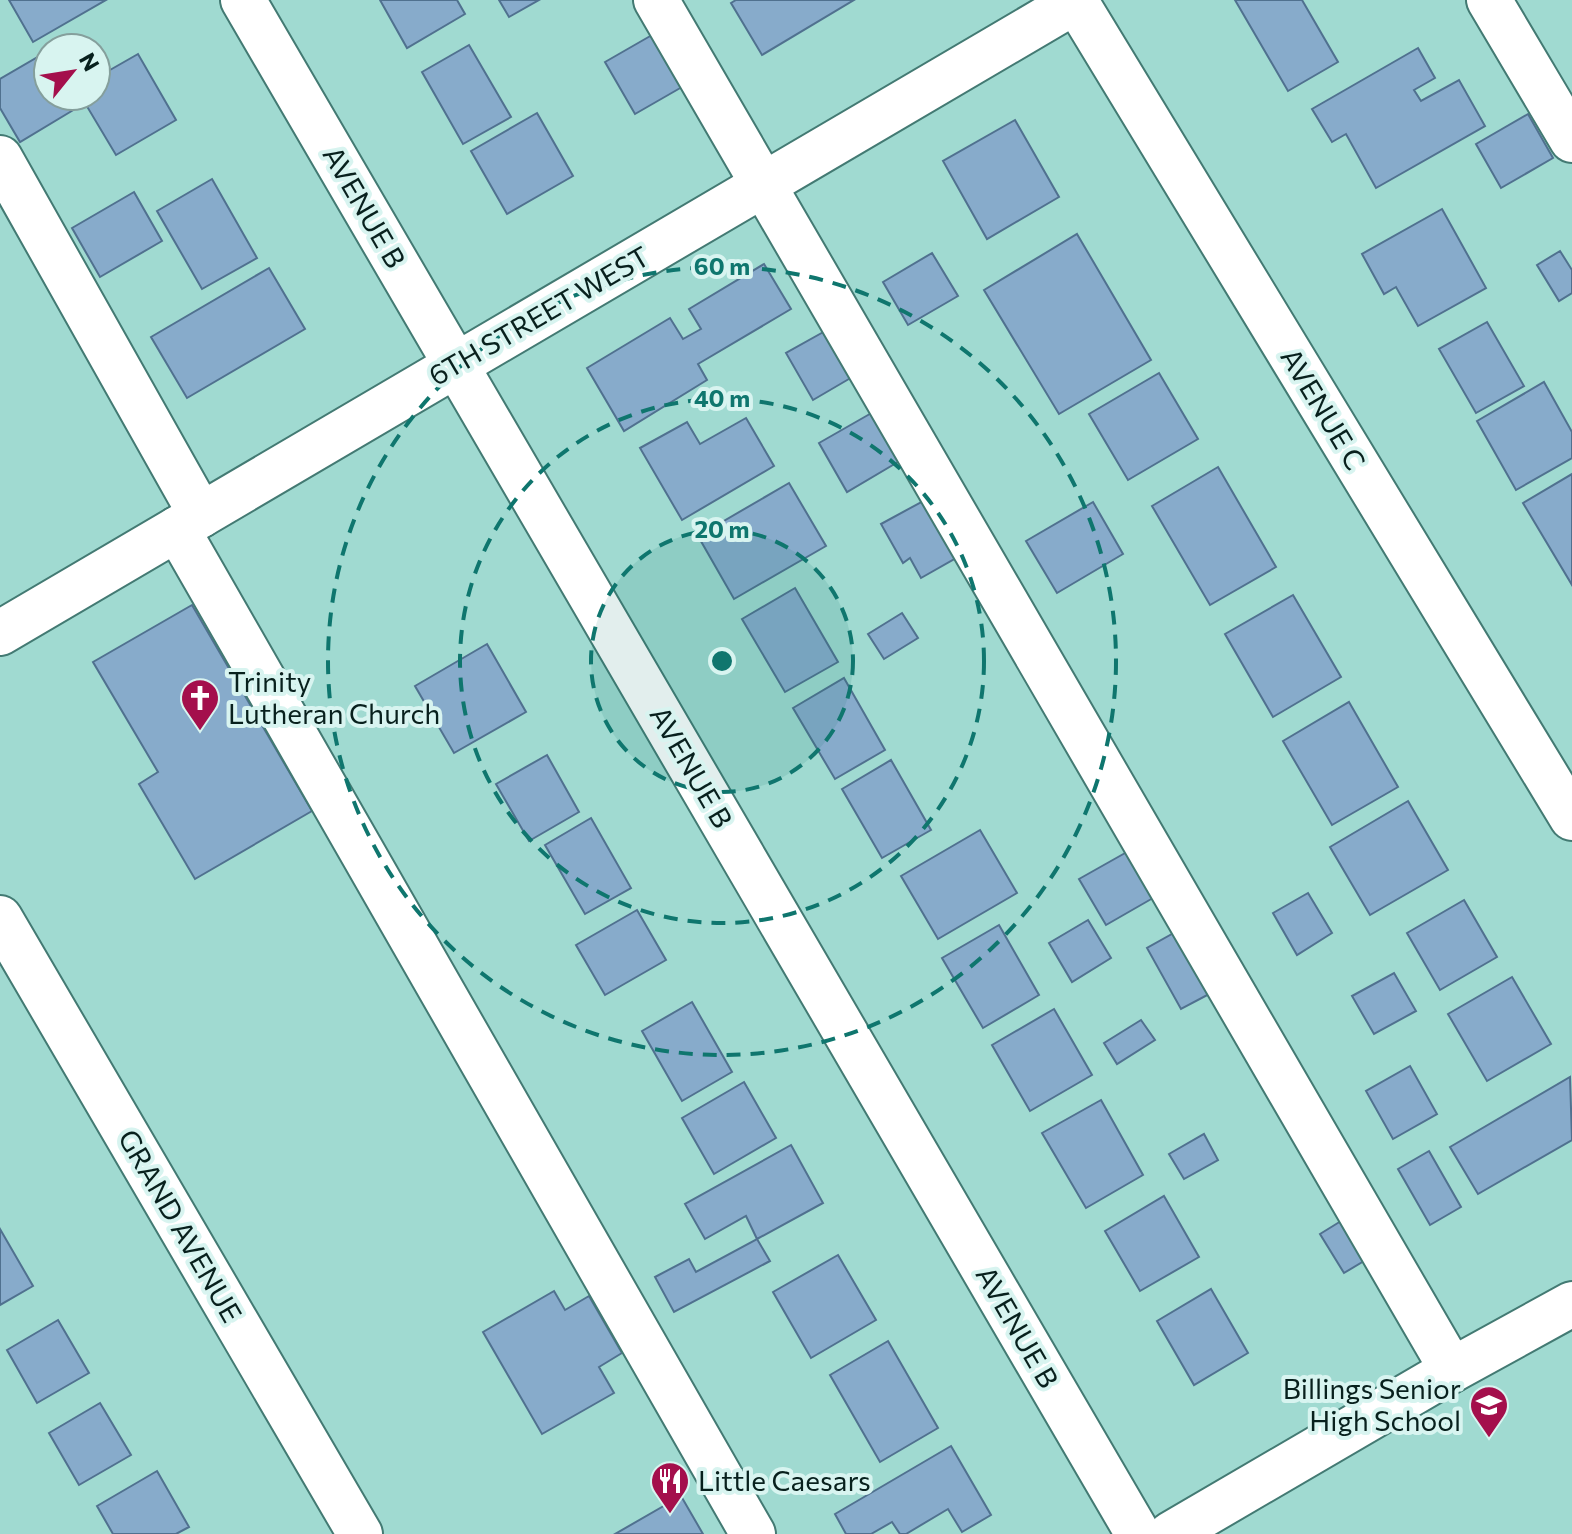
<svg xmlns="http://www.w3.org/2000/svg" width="1572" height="1534" font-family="Commissioner,sans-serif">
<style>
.building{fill:#87abcb;stroke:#50718f;stroke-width:2}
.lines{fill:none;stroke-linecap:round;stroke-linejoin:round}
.minor-casing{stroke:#437a73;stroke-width:48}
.major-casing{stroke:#437a73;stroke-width:48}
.minor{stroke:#fff;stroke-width:44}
.major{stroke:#fff;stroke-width:44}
.ring{fill:none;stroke:#0f766e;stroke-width:4;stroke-dasharray:14 10}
.labels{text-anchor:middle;stroke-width:8;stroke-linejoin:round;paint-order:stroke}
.street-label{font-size:28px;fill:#08201d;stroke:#d8f4f0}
.poi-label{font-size:28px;fill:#08201d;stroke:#d8f4f0;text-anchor:start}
.centre{fill:#0f766e;stroke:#d8f4f0;stroke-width:4}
.ring-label{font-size:24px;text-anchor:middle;font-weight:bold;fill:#0f766e;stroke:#d8f4f0;stroke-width:8;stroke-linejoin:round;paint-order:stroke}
</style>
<rect width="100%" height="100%" fill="#a0dad1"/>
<g class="building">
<polygon points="9,0 106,0 33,42"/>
<polygon points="380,0 457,0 465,14 407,48"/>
<polygon points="499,0 539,0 509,17"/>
<polygon points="736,0 854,0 762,55 731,3"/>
<polygon points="1235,0 1302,0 1338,62 1288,91"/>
<polygon points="652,35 682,87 635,114 605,62"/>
<polygon points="469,45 511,117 463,144 422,72"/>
<polygon points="1418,48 1435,78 1414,90 1421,101 1459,80 1485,126 1376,188 1346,134 1332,142 1312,109"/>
<polygon points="48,51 48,96 96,96 96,78 138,54 176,120 116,155 85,103 20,142 0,108 0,79"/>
<polygon points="537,113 573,176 507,214 471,151"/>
<polygon points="1528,114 1553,158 1501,188 1476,144"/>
<polygon points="1015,120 1059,197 987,239 943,161"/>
<polygon points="212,179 257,258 202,289 157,211"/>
<polygon points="134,192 162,241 100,277 72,228"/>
<polygon points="1442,209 1486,288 1418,326 1396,287 1384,294 1362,254"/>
<polygon points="1077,234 1151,360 1059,414 984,290"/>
<polygon points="1560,251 1572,270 1572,293 1559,301 1537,265"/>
<polygon points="932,253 958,296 908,325 883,282"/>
<polygon points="764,264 791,309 698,364 707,380 624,431 587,368 670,318 683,339 701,329 689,309"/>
<polygon points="269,268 305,329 187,398 151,337"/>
<polygon points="1487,322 1524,386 1476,413 1439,349"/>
<polygon points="827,330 854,376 813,400 786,353"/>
<polygon points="1159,373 1198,439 1128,480 1089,414"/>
<polygon points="1544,382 1572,432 1572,458 1516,490 1477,421"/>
<polygon points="875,411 903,459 847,492 819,443"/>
<polygon points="746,418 774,466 682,520 640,448 687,422 700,444"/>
<polygon points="1218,467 1276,567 1210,605 1152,506"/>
<polygon points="1572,474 1572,585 1523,503"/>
<polygon points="789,483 826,546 734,599 698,536"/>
<polygon points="925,500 956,558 921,578 910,558 903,563 881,524"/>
<polygon points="1093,502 1123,554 1057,593 1026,541"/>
<polygon points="795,588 838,662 785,692 742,619"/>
<polygon points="1293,595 1341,677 1273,717 1225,634"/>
<polygon points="192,605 312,811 195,879 139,784 158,772 93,662"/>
<polygon points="902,613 918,638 884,659 868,634"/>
<polygon points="487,644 526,712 454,753 415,686"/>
<polygon points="844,678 885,750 835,779 793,708"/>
<polygon points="1349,702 1398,787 1332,825 1283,741"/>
<polygon points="547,755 579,812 529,841 496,784"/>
<polygon points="891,760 931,830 882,858 842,789"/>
<polygon points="1408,801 1448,870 1370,915 1330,847"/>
<polygon points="591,818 631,888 585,914 545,845"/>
<polygon points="980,830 1017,893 938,939 901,876"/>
<polygon points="1134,848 1160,894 1106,925 1079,879"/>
<polygon points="1308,893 1332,933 1297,955 1273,913"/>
<polygon points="1464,900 1497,957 1440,990 1407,933"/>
<polygon points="637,910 666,960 605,995 576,945"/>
<polygon points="1088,920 1111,958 1072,982 1049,943"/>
<polygon points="999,925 1039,995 983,1028 942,958"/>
<polygon points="1179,930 1213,992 1181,1009 1147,948"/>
<polygon points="1394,973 1416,1011 1374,1034 1352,996"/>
<polygon points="1512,977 1551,1044 1487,1081 1448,1014"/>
<polygon points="692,1002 732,1072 682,1101 642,1031"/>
<polygon points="1054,1009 1092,1075 1030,1111 992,1045"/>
<polygon points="1141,1020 1155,1040 1117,1064 1104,1043"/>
<polygon points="1410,1066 1437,1114 1393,1139 1366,1091"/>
<polygon points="1570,1077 1572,1140 1478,1194 1450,1147"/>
<polygon points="744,1082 776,1138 714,1174 682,1118"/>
<polygon points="1101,1100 1143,1175 1086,1208 1042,1133"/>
<polygon points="1204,1134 1218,1160 1184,1179 1169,1154"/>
<polygon points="791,1145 823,1203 757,1239 746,1216 705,1239 685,1204"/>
<polygon points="1429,1151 1461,1207 1430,1225 1398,1169"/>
<polygon points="1164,1196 1199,1257 1140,1291 1105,1231"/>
<polygon points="1354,1213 1379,1252 1344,1273 1320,1234"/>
<polygon points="0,1229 33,1286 0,1305"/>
<polygon points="757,1239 770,1261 674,1312 655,1277 689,1259 696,1272"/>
<polygon points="838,1255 876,1320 811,1358 773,1292"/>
<polygon points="1211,1289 1248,1353 1194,1385 1157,1321"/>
<polygon points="554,1291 565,1310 589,1296 622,1353 599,1367 614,1393 542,1434 483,1332"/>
<polygon points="58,1320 89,1373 37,1403 7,1350"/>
<polygon points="888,1341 938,1428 880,1462 830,1375"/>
<polygon points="100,1403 131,1455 79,1485 49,1433"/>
<polygon points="951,1446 991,1515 962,1532 948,1509 906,1534 900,1534 892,1522 871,1534 846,1534 835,1514"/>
<polygon points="157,1471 189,1527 176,1534 113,1534 97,1506"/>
<polygon points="681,1496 703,1534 615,1534"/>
</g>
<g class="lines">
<defs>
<g id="minor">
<polyline points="243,0 1138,1534"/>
<polyline points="656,0 1452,1370"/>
<polyline points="1075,0 1572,818"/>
<polyline points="1489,0 1572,140"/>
<polyline points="0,158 201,515"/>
<polyline points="177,529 753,1534"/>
<polyline points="0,633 1078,0"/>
<polyline points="1171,1534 1452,1370 1572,1304"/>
</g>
<polyline id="major" points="0,918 360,1534"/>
</defs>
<use href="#minor" class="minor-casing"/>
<use href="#major" class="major-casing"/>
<use href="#minor" class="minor"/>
<use href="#major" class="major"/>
</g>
<circle cx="722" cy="661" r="131" fill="#0f766e" fill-opacity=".12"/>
<g class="ring">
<circle cx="722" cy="661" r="131"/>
<circle cx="722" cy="661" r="262"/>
<circle cx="722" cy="661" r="394"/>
</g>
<defs>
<symbol id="church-pin" viewBox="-11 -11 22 30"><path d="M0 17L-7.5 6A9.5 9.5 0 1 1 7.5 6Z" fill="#a40f4c" stroke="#d8f4f0"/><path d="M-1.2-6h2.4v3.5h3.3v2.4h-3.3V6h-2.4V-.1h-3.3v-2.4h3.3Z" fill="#fff"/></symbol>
<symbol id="school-pin" viewBox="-11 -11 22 30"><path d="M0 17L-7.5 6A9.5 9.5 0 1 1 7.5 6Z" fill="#a40f4c" stroke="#d8f4f0"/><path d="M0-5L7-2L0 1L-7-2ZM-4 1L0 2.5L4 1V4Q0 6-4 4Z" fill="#fff"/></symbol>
<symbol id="restaurant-pin" viewBox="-11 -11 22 30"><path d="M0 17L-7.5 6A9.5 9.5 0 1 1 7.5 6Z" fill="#a40f4c" stroke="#d8f4f0"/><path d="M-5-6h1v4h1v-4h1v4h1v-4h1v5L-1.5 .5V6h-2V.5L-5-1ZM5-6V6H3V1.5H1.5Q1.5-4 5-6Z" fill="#fff"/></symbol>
</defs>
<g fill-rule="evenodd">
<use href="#church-pin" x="178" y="676" width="44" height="60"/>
<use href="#school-pin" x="1467" y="1383" width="44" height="60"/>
<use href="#restaurant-pin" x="648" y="1459" width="44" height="60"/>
</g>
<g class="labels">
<g class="street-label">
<text transform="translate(364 207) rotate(60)" y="10">AVENUE B</text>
<text transform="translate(539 316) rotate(-30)" y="10">6TH STREET WEST</text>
<text transform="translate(1323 409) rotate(59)" y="10">AVENUE C</text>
<text transform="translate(691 767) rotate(60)" y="10">AVENUE B</text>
<text transform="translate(180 1226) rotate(60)" y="10">GRAND AVENUE</text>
<text transform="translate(1017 1327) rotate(60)" y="10">AVENUE B</text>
</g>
<g class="poi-label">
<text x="228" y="692">Trinity<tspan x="228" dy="32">Lutheran Church</tspan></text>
<text x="1461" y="1399" text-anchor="end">Billings Senior<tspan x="1461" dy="32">High School</tspan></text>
<text x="698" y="1491">Little Caesars</text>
</g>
</g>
<circle cx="722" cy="661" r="12" class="centre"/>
<g class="ring-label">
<text x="722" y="275">60 m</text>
<text x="722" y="407">40 m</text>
<text x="722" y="538">20 m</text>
</g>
<g transform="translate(72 72) rotate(60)"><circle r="38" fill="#d8f4f0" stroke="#859f9c" stroke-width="2"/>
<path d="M0-6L14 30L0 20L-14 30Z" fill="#a40f4c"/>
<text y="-12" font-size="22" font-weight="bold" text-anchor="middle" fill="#08201d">N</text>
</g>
</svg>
